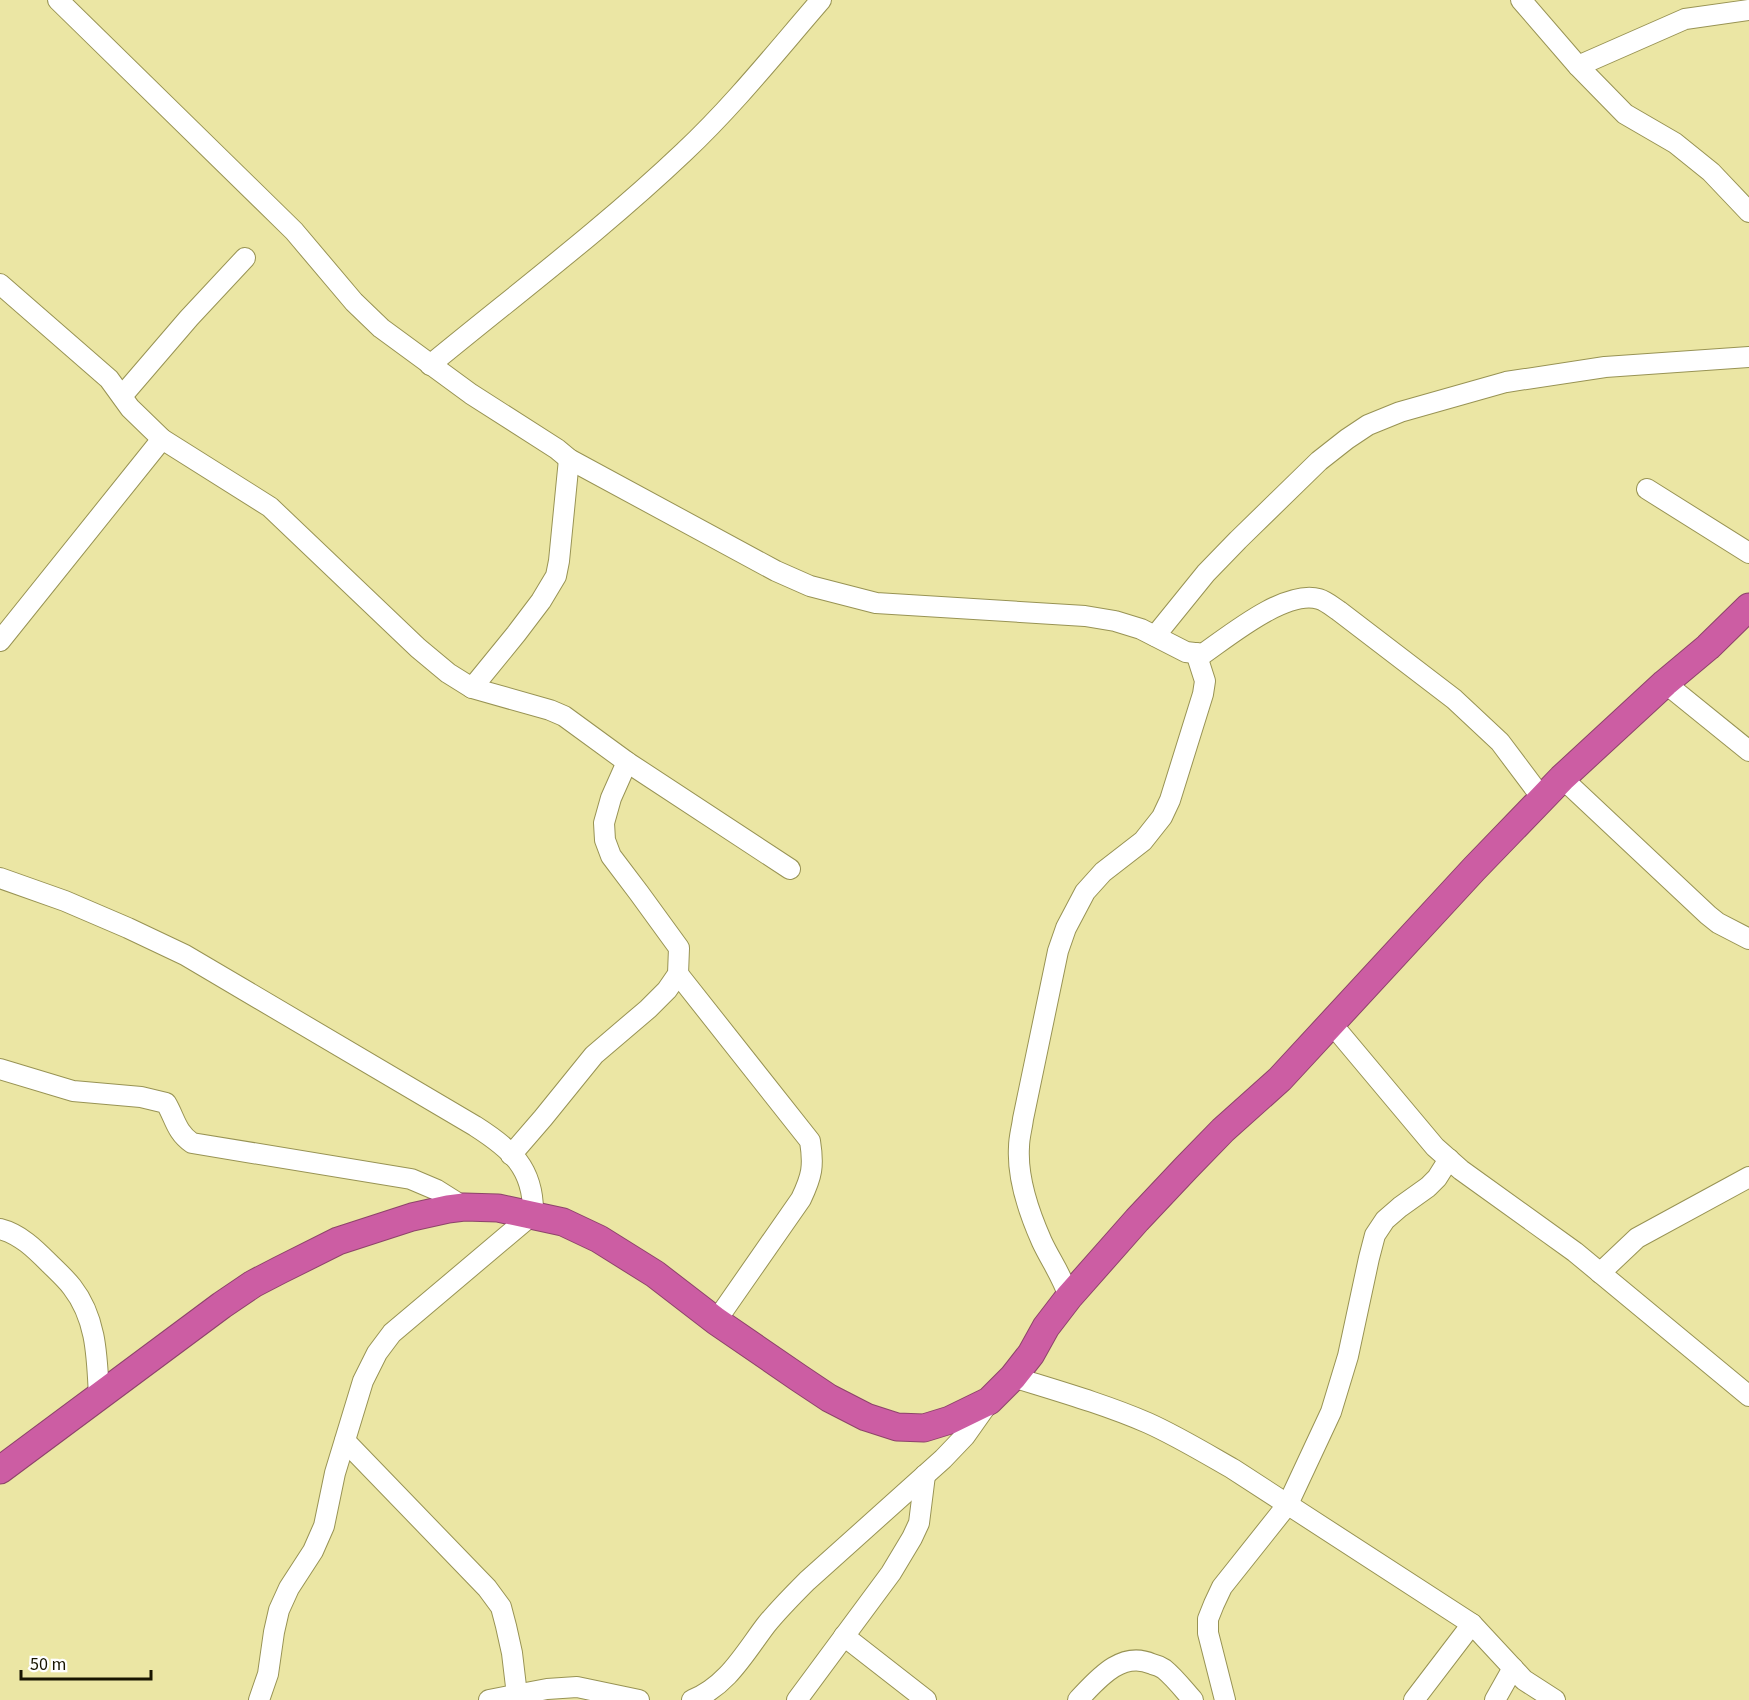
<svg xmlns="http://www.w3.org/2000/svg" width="1749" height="1700" font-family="'Source Sans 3',sans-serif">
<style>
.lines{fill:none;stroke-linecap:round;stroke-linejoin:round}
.minor-casing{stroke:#989354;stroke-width:22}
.highway-casing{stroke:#8d446a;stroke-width:29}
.minor{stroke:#fff;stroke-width:20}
.highway{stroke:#cc5da3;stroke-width:27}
</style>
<rect width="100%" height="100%" fill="#ebe6a4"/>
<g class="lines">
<defs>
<g id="minor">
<path d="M 58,0 L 294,231 L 354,302 L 381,328 L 471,394 L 557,449 L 569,459 L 776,571 L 810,586 L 876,603 L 1085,616 L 1115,621 L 1141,629 L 1186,652 L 1203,654 C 1229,636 1286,589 1319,599 C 1326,601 1333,607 1339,611 L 1454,699 L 1500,742 L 1542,798"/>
<polyline points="1521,0 1578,66 1625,114 1675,143 1711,172 1749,212"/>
<polyline points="1578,66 1685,19 1749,10"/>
<polyline points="0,284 109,379 130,408 162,439 270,507 418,648 448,673 472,688 550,710 564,716 627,762 790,869"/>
<path d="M 430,365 C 515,295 604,228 684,152 C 734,105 776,52 821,0"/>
<polyline points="122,396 189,318 245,258"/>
<polyline points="1647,489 1749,553"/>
<polyline points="1155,636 1206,573 1238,540 1319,461 1347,439 1368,425 1400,412 1506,382 1605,367 1749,357"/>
<polyline points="0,641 162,439"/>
<polyline points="1665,683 1749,751"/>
<polyline points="472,688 516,634 541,601 556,576 559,561 569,459"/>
<polyline points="1562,778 1708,915 1718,923 1749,939"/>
<path d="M 0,878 L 65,901 L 128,928 L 185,955 L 475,1126 C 511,1149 534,1168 533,1214 L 392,1333 L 377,1353 L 363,1381 L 335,1473 L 324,1526 L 313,1551 L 289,1588 L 279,1610 L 274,1632 L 268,1674 L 259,1700"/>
<path d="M 678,974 L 810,1141 C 814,1166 812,1176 801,1199 L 716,1321"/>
<polyline points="1331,1023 1435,1147 1461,1170 1575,1252 1749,1396"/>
<path d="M 0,1069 L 73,1091 L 141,1097 L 166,1103 C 175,1118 176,1132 192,1143 L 411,1179 L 437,1190 L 464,1207"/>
<polyline points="511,1155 543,1118 594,1055 648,1009 667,990 678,974 679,948 639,893 611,856 605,840 604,823 611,798 627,762"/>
<path d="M 0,1229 C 20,1234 35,1249 49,1263 C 57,1271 65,1278 72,1287 C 97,1319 97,1358 99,1397"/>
<polyline points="1600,1273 1637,1238 1749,1177"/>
<path d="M 1069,1297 C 1062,1276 1051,1261 1042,1242 C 1029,1213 1017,1179 1019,1147 C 1019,1137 1022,1128 1023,1119 L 1058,951 L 1066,928 L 1085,892 L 1103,872 L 1143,841 L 1162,817 L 1170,800 L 1203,694 L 1205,681 L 1196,653"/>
<path d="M 1013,1377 C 1058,1391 1104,1404 1148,1423 C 1177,1436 1205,1453 1233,1469 L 1472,1624 L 1524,1680 L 1555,1700"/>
<polyline points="345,1441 487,1588 501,1607 506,1626 512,1653 517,1695"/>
<polyline points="844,1636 926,1700"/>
<polyline points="489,1700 547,1689 577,1687 639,1700"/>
<path d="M 692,1700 C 727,1686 744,1654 766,1625 C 779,1609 793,1595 807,1581 L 943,1459 L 965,1436 L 989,1402"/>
<polyline points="797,1700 891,1573 912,1538 919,1523 925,1475"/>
<path d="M 1078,1700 C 1097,1680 1121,1650 1152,1664 C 1156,1665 1161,1667 1164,1669 C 1175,1678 1184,1690 1193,1700"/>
<polyline points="1225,1700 1208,1633 1208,1619 1214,1604 1222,1587 1288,1504 1331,1412 1348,1356 1369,1258 1375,1235 1385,1220 1400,1207 1428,1187 1437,1178 1449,1159"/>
<polyline points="1414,1700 1472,1624"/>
<polyline points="1495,1700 1513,1668"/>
</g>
<polyline id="highway" points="0,1470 222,1305 253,1284 280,1270 338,1241 412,1217 448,1209 464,1207 498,1208 563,1222 599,1239 655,1274 716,1321 799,1378 829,1398 866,1417 897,1427 924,1428 950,1420 989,1401 1013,1377 1031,1354 1046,1327 1069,1297 1137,1220 1186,1168 1223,1130 1280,1079 1474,869 1562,778 1665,683 1708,647 1749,607"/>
</defs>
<use href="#minor" class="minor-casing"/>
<use href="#highway" class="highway-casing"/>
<use href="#minor" class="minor"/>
<use href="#highway" class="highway"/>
</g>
<path d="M21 1670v9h130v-9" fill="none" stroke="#181500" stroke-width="3"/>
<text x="30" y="1670" font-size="18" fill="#181500" stroke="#ffffff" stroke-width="4.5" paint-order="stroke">50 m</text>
</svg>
